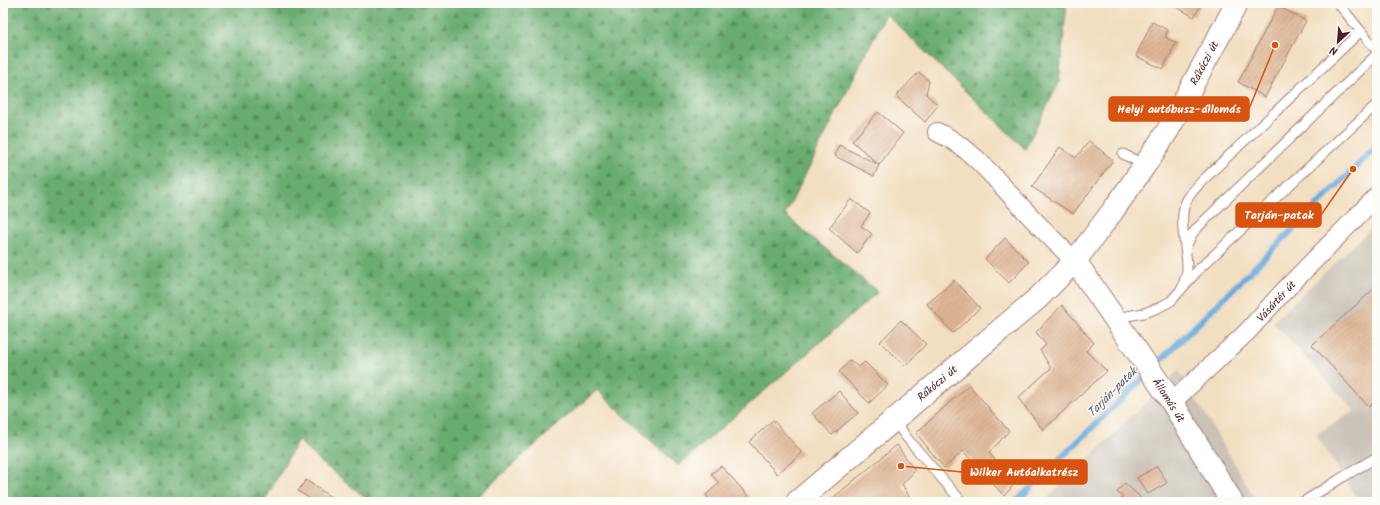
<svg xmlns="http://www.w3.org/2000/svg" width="1380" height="505" font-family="Kalam,sans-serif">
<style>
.industrial{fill:#cbc3b8}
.forest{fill:url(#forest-firs);stroke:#59664d}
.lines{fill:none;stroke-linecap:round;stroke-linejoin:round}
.stream{stroke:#6cabde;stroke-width:6}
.building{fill:url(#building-hatch)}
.service-casing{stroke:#9e7e76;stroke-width:11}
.minor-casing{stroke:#9e7e76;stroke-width:20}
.tertiary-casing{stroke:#9e7e76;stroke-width:24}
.secondary-casing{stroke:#9e7e76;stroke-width:24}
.service{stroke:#fff;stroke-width:9}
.minor{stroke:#fff;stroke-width:18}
.tertiary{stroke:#fff;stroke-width:22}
.secondary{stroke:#fff;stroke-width:22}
.labels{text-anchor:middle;stroke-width:3;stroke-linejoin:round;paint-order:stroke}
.street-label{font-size:11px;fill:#4a1f2b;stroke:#fdfcf7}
.water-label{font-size:12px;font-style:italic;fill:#585773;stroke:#fdfcf7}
.leader{fill:none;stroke:#d8530f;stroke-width:1.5}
.callout-dot{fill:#d8530f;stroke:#fdfcf7;stroke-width:1.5}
.callout{fill:#d8530f;stroke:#d8530f;stroke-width:1.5}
.callout-label{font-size:12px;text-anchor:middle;font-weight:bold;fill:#fff}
</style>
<defs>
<pattern id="forest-firs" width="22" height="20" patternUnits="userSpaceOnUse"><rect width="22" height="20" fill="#68ac6f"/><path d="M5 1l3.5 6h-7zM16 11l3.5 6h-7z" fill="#588b5b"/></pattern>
<pattern id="building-hatch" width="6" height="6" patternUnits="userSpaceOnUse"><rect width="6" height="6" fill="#deb694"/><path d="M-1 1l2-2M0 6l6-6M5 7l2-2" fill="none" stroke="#c09c80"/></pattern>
</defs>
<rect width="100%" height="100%" fill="#fdfcf7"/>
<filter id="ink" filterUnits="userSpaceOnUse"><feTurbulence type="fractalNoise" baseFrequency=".025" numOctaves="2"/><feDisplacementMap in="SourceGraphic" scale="8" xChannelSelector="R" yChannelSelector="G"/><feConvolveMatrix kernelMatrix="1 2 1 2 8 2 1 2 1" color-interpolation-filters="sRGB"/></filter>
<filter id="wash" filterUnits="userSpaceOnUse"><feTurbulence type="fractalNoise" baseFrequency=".012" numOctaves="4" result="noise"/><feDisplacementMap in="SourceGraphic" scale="16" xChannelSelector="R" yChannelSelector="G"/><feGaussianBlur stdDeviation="0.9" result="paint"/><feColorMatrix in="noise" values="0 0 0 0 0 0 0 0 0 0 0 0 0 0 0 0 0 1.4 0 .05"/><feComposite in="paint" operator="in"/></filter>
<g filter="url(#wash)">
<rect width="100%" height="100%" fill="#f2dec0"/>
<g class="industrial">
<polygon points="1377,223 1377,502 1359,502 1316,434 1355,411 1273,322"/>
<polygon points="1179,370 1257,502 1044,502"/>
</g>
<polygon class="forest" points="3,3 1067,3 1059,83 1025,149 886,14 785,215 878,292 678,466 597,390 471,502 371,502 322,463 298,440 264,502 3,502"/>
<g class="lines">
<g class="stream">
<polyline points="1154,367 1377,146"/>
<polyline points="1016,502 1147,374"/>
</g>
</g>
<g id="blocks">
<g class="building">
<polygon points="1169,3 1202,3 1194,17"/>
<polygon points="1278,6 1306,21 1265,97 1238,82"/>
<polygon points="1152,22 1168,30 1165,37 1176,43 1163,69 1136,56"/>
<polygon points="919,72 929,81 926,94 938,105 925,122 896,96"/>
<polygon points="878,112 903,133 879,165 852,141"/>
<polygon points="1089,141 1113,160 1073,214 1032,187 1060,147 1076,158"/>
<polygon points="839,145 879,165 874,176 835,156"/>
<polygon points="851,199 870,213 861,226 872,234 857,253 829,228"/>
<polygon points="1005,238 1029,262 1009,283 985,259"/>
<polygon points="954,280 980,308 953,333 927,304"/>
<polygon points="1377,286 1377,399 1369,407 1312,345"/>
<polygon points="1062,305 1094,343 1086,351 1107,371 1043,430 1018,398 1051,368 1040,350 1046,345 1036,332"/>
<polygon points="901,320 926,344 905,366 880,342"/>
<polygon points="850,360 858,367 865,362 888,385 869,403 839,372"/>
<polygon points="969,385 1009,431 989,453 1015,483 1004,496 963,451 944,468 916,433"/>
<polygon points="839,391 858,413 832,435 812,413"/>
<polygon points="773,420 802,453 777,474 749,442"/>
<polygon points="897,445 915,471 902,484 912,502 828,502"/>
<polygon points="721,466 753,501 752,502 712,502 706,495 719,483 711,474"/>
<polygon points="1157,466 1167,483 1148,494 1137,478"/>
<polygon points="306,480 338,502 306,502 309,498 298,491"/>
<polygon points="1125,483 1140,497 1137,502 1119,502 1123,497 1117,492"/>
</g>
</g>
</g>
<g filter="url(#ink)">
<use href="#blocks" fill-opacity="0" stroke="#9e7e76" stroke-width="1"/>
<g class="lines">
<defs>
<g id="service">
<polyline points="1338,3 1377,51"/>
<polyline points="1123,154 1145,165"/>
<polyline points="1186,247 1192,234 1201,224 1377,54"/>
<path d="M 1183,285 L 1187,272 L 1187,265 C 1186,247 1179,220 1185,204 C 1188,195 1196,188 1202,181 L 1361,31"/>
<polyline points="1115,318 1144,313 1158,308 1171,301 1200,268 1377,104"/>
<polyline points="894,420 907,438 962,502"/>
<polyline points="1377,423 1377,426"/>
<polyline points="1303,502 1343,477 1377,457"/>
</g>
<g id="minor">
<path d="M 937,132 C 971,147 993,177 1017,202 C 1036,223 1055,242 1075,261"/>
<polyline points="1172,402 1247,332 1284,291 1377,196"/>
</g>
<polyline id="tertiary" points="1075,261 1172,402 1232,502"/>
<polyline id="secondary" points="797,502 1038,298 1075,261 1112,212 1145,165 1168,130 1237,3"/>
</defs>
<use href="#service" class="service-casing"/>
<use href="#minor" class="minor-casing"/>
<use href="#tertiary" class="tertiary-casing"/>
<use href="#secondary" class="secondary-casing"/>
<use href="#service" class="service"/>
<use href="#minor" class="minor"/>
<use href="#tertiary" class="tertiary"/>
<use href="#secondary" class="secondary"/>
</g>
</g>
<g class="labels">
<g class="street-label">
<text transform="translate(1204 63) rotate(-62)" y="4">Rákóczi út</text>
<text transform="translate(1276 301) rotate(-47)" y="4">Vásártér út</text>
<text transform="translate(937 383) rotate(-40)" y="4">Rákóczi út</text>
<text transform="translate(1169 400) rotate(57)" y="4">Állomás út</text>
</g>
<g class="water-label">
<text transform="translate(1112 392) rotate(-45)" y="4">Tarján-patak</text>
</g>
</g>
<path class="leader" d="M1275 45L1249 109M1353 169L1321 215M901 466L962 472"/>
<g class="callout-dot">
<circle cx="1275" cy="45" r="4"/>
<circle cx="1353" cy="169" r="4"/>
<circle cx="901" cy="466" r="4"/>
</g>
<g class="callout">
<rect x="1109" y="97" width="140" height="24" rx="4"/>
<rect x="1236" y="203" width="85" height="24" rx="4"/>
<rect x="962" y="460" width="125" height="24" rx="4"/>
</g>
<g class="callout-label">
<text x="1179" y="113">Helyi autóbusz-állomás</text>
<text x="1279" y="219">Tarján-patak</text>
<text x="1024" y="476">Wilker Autóalkatrész</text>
</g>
<rect width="1380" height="505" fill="none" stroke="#fdfcf7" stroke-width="16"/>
<g transform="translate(1338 42) rotate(206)" stroke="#fdfcf7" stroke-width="3" paint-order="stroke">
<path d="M0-3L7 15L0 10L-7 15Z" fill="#4a1f2b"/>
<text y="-6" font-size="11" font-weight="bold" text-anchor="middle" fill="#4a1f2b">N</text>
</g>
</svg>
